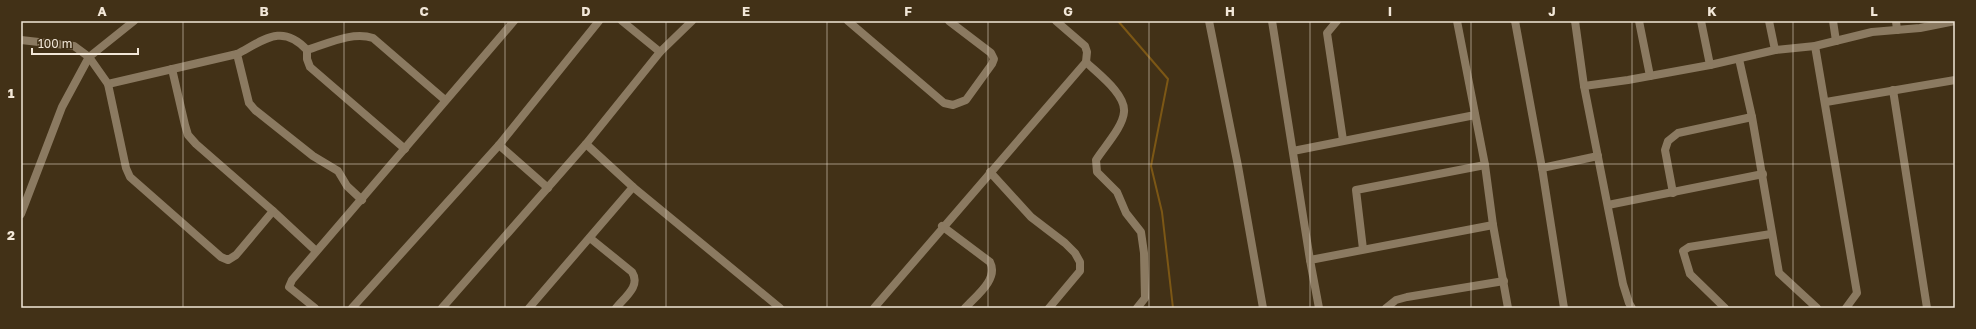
<svg xmlns="http://www.w3.org/2000/svg" width="1976" height="329" font-family="'Golos Text',sans-serif">
<style>
.lines{fill:none;stroke-linecap:round;stroke-linejoin:round}
.stream{stroke:#7c5715;stroke-width:2}
.minor{stroke:#8b7a61;stroke-width:8}
.tertiary{stroke:#8b7a61;stroke-width:8}
.grid{fill:none;stroke:#f2e7d8;stroke-width:1;stroke-opacity:0.55}
.neatline{fill:none;stroke:#f2e7d8;stroke-width:1.5}
.grid-label{font-size:13px;text-anchor:middle;font-weight:bold;fill:#f2e7d8}
</style>
<rect width="100%" height="100%" fill="#423117"/>
<g class="lines">
<polyline class="stream" points="1118,21 1168,79 1151,166 1162,212 1173,308"/>
<g class="minor">
<polyline points="622,21 660,52"/>
<polyline points="848,21 944,103 953,105 966,100 992,64 994,59 991,53 949,21"/>
<polyline points="1209,21 1238,166 1263,308"/>
<polyline points="1272,21 1310,260 1319,308"/>
<polyline points="1337,21 1327,33 1343,140"/>
<polyline points="1457,21 1485,165 1493,225 1508,308"/>
<polyline points="1515,21 1542,168 1564,308"/>
<polyline points="1575,21 1584,86 1623,284 1629,303 1632,308"/>
<polyline points="1639,21 1650,76"/>
<polyline points="1701,21 1710,65"/>
<polyline points="1769,21 1775,50"/>
<polyline points="1833,21 1836,41"/>
<polyline points="1896,21 1897,30"/>
<polyline points="21,40 74,46 89,57 108,84 237,54"/>
<polyline points="1815,46 1857,293 1846,308"/>
<path d="M 307,50 C 282,23 264,40 237,54 L 249,103 L 255,110 L 313,156 L 338,171 L 347,186 L 362,200"/>
<polyline points="1739,59 1752,117 1779,273 1817,308"/>
<path d="M 1086,62 C 1097,73 1126,94 1124,112 C 1123,127 1104,147 1096,160 L 1097,172 L 1117,192 L 1126,213 L 1141,232 L 1144,253 L 1145,298 L 1137,308"/>
<polyline points="172,69 185,125 188,135 196,144 273,211 316,251"/>
<polyline points="108,84 126,168 130,177 221,257 228,260 236,255 273,211"/>
<polyline points="1584,86 1628,80 1710,65 1775,50 1815,46 1872,32 1920,28 1955,21"/>
<polyline points="1893,90 1927,308"/>
<polyline points="1826,102 1955,80"/>
<polyline points="586,144 633,187 780,308"/>
<polyline points="499,145 548,188"/>
<path d="M 405,149 L 310,67 L 307,59 L 307,50 C 327,44 352,31 373,38 L 445,100"/>
<polyline points="1293,151 1475,115"/>
<polyline points="1542,168 1598,156"/>
<polyline points="990,172 1031,217 1065,243 1075,253 1080,262 1080,271 1049,308"/>
<polyline points="1673,193 1665,150 1668,141 1678,133 1752,117"/>
<polyline points="1608,205 1763,174"/>
<path d="M 942,226 L 990,262 C 999,279 976,296 965,308"/>
<path d="M 590,238 L 632,272 C 641,286 625,297 616,308"/>
<polyline points="1363,249 1356,190 1485,165"/>
<polyline points="1310,260 1493,225"/>
<polyline points="315,308 289,287 292,280 514,21"/>
<polyline points="352,308 499,145 599,21"/>
<polyline points="442,308 586,144 660,52 692,21"/>
<polyline points="529,308 633,187"/>
<polyline points="874,308 1086,62 1087,52 1085,46 1056,21"/>
<polyline points="1386,308 1396,300 1407,297 1504,281"/>
<polyline points="1725,308 1690,274 1683,251 1689,247 1771,234"/>
</g>
<polyline class="tertiary" points="21,214 62,107 89,57 134,21"/>
</g>
<path class="grid" d="M 183,21 L 183,308M 344,21 L 344,308M 505,21 L 505,308M 666,21 L 666,308M 827,21 L 827,308M 988,21 L 988,308M 1149,21 L 1149,308M 1310,21 L 1310,308M 1471,21 L 1471,308M 1632,21 L 1632,308M 1793,21 L 1793,308M 21,164 L 1955,164"/>
<rect width="1976" height="329" fill="none" stroke="#423117" stroke-width="44"/>
<path d="M32 48v6h106v-6" fill="none" stroke="#f2e7d8" stroke-width="2"/>
<text x="38" y="48" font-size="12" fill="#f2e7d8" stroke="#423117" stroke-width="3" paint-order="stroke">100 m</text>
<rect x="22" y="22" width="1932" height="285" class="neatline"/>
<g class="grid-label">
<text x="102" y="16">A</text>
<text x="264" y="16">B</text>
<text x="424" y="16">C</text>
<text x="586" y="16">D</text>
<text x="746" y="16">E</text>
<text x="908" y="16">F</text>
<text x="1068" y="16">G</text>
<text x="1230" y="16">H</text>
<text x="1390" y="16">I</text>
<text x="1552" y="16">J</text>
<text x="1712" y="16">K</text>
<text x="1874" y="16">L</text>
<text x="11" y="98">1</text>
<text x="11" y="240">2</text>
</g>
</svg>
